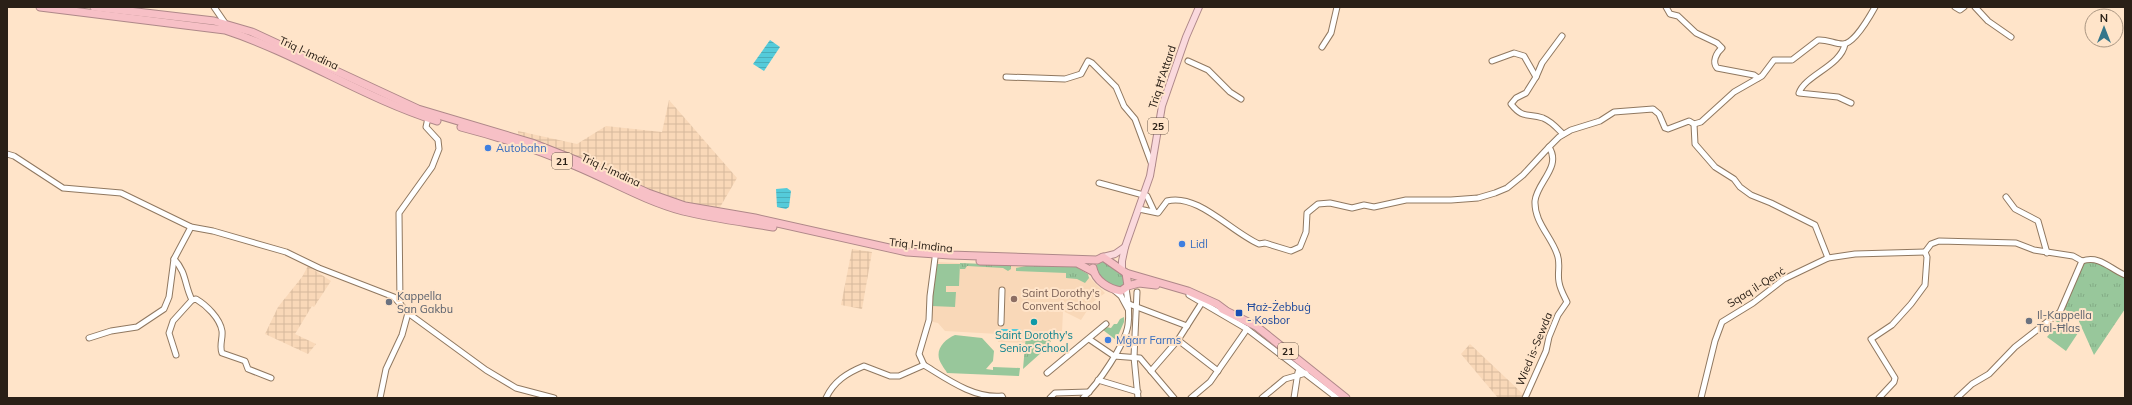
<svg xmlns="http://www.w3.org/2000/svg" width="2132" height="405" font-family="Mulish,sans-serif">
<style>
.built{fill:#f9d8b8}
.industrial{fill:url(#industrial-grid)}
.grass{fill:url(#grass-tufts)}
.green{fill:#98c79b}
.water{fill:url(#water-rules)}
.lines{fill:none;stroke-linecap:round;stroke-linejoin:round}
.minor-casing{stroke:#907860;stroke-width:7}
.major-casing{stroke:#af8889;stroke-width:8}
.highway-casing{stroke:#af8889;stroke-width:9}
.minor{stroke:#fff;stroke-width:5}
.major{stroke:#fad9dd;stroke-width:6}
.highway{stroke:#f7c0c6;stroke-width:7}
.shop-dot{fill:#3f7fe0;stroke:#ffe4c9;stroke-width:1.5}
.education-dot{fill:#8d6e63;stroke:#ffe4c9;stroke-width:1.5}
.worship-dot{fill:#6b7280;stroke:#ffe4c9;stroke-width:1.5}
.transit-dot{fill:#1a4fb4;stroke:#ffe4c9;stroke-width:1.5}
.culture-dot{fill:#0f9aa8;stroke:#ffe4c9;stroke-width:1.5}
.labels{text-anchor:middle;stroke-width:4;stroke-linejoin:round;paint-order:stroke}
.shield{fill:#ffe4c9;stroke:#6a5b4c;stroke-width:1}
.shield-label{font-size:10px;font-weight:bold;fill:#2a2017}
.street-label{font-size:11px;fill:#2a2017;stroke:#ffe4c9}
.shop-label{font-size:11px;fill:#366cbe;stroke:#ffe4c9;text-anchor:start}
.education-label{font-size:11px;fill:#785e54;stroke:#ffe4c9;text-anchor:start}
.worship-label{font-size:11px;fill:#5b616d;stroke:#ffe4c9;text-anchor:start}
.transit-label{font-size:11px;fill:#164399;stroke:#ffe4c9;text-anchor:start}
.culture-label{font-size:11px;fill:#0d838f;stroke:#ffe4c9}
</style>
<defs>
<pattern id="industrial-grid" width="8" height="8" patternUnits="userSpaceOnUse"><rect width="8" height="8" fill="#f9d8b8"/><path d="M0 4h8M4 0v8" fill="none" stroke="#d6b99d"/></pattern>
<pattern id="grass-tufts" width="24" height="20" patternUnits="userSpaceOnUse"><rect width="24" height="20" fill="#98c79b"/><path d="M3 7l-1-3M5 7V3M7 7l1-3M15 17l-1-3M17 17v-4M19 17l1-3" fill="none" stroke="#83ab85"/></pattern>
<pattern id="water-rules" width="6" height="5" patternUnits="userSpaceOnUse"><rect width="6" height="5" fill="#54cbda"/><path d="M0 2.5h6" fill="none" stroke="#49aeba"/></pattern>
</defs>
<rect width="100%" height="100%" fill="#ffe4c9"/>
<polygon class="built" points="937,262 1019,266 1079,267 1105,293 1092,303 1081,320 1063,311 1062,332 1026,334 1025,343 998,342 998,334 945,331 938,323 933,322 931,306"/>
<g class="industrial">
<polygon points="669,100 737,178 719,209 696,205 656,194 613,173 518,135 518,131 577,144 606,126 662,132"/>
<polygon points="852,249 872,252 862,309 841,305"/>
<polygon points="308,266 331,281 314,307 312,306 295,334 316,344 308,354 265,334 278,307 302,277"/>
<polygon points="1470,344 1524,395 1523,398 1498,398 1461,354"/>
</g>
<g class="grass">
<path d="M 1102,261 L 1118,269 L 1124,276 L 1123,287 C 1111,289 1095,278 1096,265 Z"/>
<polygon points="2089,261 2104,264 2125,276 2125,309 2094,355 2077,317 2064,309 2082,264"/>
<polygon points="960,263 1008,265 1011,266 1011,269 1008,271 1003,268 967,266 965,269 960,269"/>
<polygon points="1031,265 1076,267 1088,274 1089,278 1085,283 1077,279 1066,278 1066,273 1016,271 1016,268"/>
<polygon points="1124,317 1124,322 1116,340 1103,330 1106,327 1111,328 1114,324 1117,324 1120,319"/>
<polygon points="1062,332 1056,335 1042,352 1023,369 1026,334"/>
</g>
<g class="green">
<polygon points="937,264 960,264 959,286 946,286 946,292 956,292 955,307 931,306"/>
<polygon points="2056,318 2078,333 2066,351 2047,337 2057,325 2057,322 2054,320"/>
<path d="M 955,335 L 982,338 L 994,351 L 993,361 L 986,369 L 993,370 L 993,367 L 1020,368 L 1019,376 L 947,373 C 946,370 944,369 942,365 C 933,352 943,340 955,335 Z"/>
</g>
<g class="water">
<polygon points="770,40 780,47 764,71 753,64"/>
<polygon points="787,188 791,191 789,207 786,209 777,207 776,189"/>
<rect x="1001" y="329" width="20" height="10"/>
</g>
<g class="lines">
<defs>
<g id="minor">
<polyline points="214,7 225,23"/>
<path d="M 1666,7 L 1670,14 L 1678,16 L 1696,33 L 1717,43 L 1722,48 C 1716,53 1712,62 1717,68 L 1754,75 L 1758,78"/>
<polyline points="1955,7 1960,10 1964,7"/>
<polyline points="1975,7 1988,21 2011,37"/>
<path d="M 1845,44 C 1841,66 1805,75 1799,93 L 1838,97 L 1851,103"/>
<polyline points="1322,47 1331,33 1337,7"/>
<polyline points="1188,61 1208,70 1230,92 1241,99"/>
<path d="M 1492,61 L 1514,53 L 1524,56 L 1536,77 L 1526,93 L 1516,98 L 1511,104 C 1523,119 1527,113 1543,118 C 1551,121 1557,128 1563,134"/>
<polyline points="1006,77 1065,79 1081,74 1088,61 1092,63 1116,87 1124,106 1135,119 1152,165"/>
<polyline points="1536,77 1542,63 1562,36"/>
<polyline points="1694,124 1695,144 1715,167 1734,179 1740,187 1751,195 1771,203 1815,225 1828,258"/>
<polyline points="7,154 14,156 63,188 121,193 191,227 213,231 286,252 319,268 394,297 408,313 486,370 516,388 554,398"/>
<polyline points="1099,183 1147,196 1154,211"/>
<polyline points="2006,197 2015,209 2038,221 2047,253"/>
<path d="M 1139,209 L 1158,213 L 1167,201 C 1198,193 1231,232 1259,244 L 1265,243 L 1291,251 L 1300,247 L 1306,232 L 1307,213 L 1318,204 L 1330,203 L 1352,208 L 1364,205 L 1374,207 L 1406,200 L 1451,200 L 1478,198 L 1495,193 L 1507,188 L 1523,175 L 1549,147"/>
<polyline points="1925,252 1931,244 1939,241 2016,243 2034,250 2073,256 2082,261"/>
<path d="M 174,259 C 187,273 184,284 192,300 L 173,321 L 169,333 L 176,355"/>
<path d="M 2082,261 C 2100,255 2110,269 2125,275"/>
<polyline points="1114,290 1121,296 1128,309"/>
<polyline points="1137,292 1134,357 1138,398"/>
<polyline points="1189,295 1247,329 1337,398"/>
<path d="M 192,300 L 196,299 C 206,305 220,318 222,331 C 223,338 219,346 222,353 L 245,361 L 248,369 L 271,378"/>
<polyline points="400,303 399,213 432,167 439,149 438,140 426,127 428,118"/>
<polyline points="1129,304 1187,326"/>
<polyline points="1001,323 1002,290"/>
<polyline points="89,338 111,331 137,327 164,309 169,297 174,259 191,227"/>
<polyline points="1089,339 1114,356 1140,358 1174,398"/>
<polyline points="1178,340 1218,371"/>
<polyline points="924,365 919,354 929,320 930,296 935,258"/>
<path d="M 924,365 C 947,379 974,399 1002,396 L 1003,398"/>
<polyline points="1151,371 1178,340 1201,304"/>
<polyline points="1047,373 1106,324"/>
<polyline points="1098,380 1138,392"/>
<polyline points="380,398 386,369 402,335 408,313"/>
<path d="M 826,398 C 834,381 847,373 864,366 L 890,376 L 899,376 L 924,365"/>
<polyline points="1050,398 1055,393 1089,392"/>
<path d="M 1083,398 C 1098,384 1125,345 1128,325 C 1130,312 1128,300 1126,288"/>
<polyline points="1191,398 1210,382 1247,329"/>
<polyline points="1262,398 1285,379 1306,373"/>
<polyline points="1294,398 1298,372"/>
<path d="M 1525,398 L 1546,351 L 1549,337 L 1558,315 L 1567,302 C 1564,296 1560,289 1559,282 C 1557,273 1561,263 1557,254 C 1551,236 1534,222 1535,201 C 1537,182 1562,167 1549,147 L 1559,137 L 1571,130 L 1600,121 L 1614,112 L 1653,109 L 1659,114 L 1665,128 L 1668,129 L 1689,121 L 1694,124 L 1701,122 L 1734,92 L 1762,76 L 1774,60 L 1792,60 L 1818,40 C 1827,39 1834,44 1843,44 C 1854,44 1870,16 1875,7"/>
<polyline points="1701,398 1715,341 1722,322 1753,303 1784,279 1828,258 1855,254 1925,252"/>
<polyline points="1879,398 1894,382 1895,378 1871,339 1892,325 1911,304 1925,285 1927,257 1925,252"/>
<polyline points="1957,398 1972,384 1989,374 2015,347 2060,312 2082,261"/>
</g>
<g id="major">
<polyline points="1103,257 1115,254 1125,247"/>
<polyline points="1122,270 1122,261 1125,247 1150,176 1162,106 1186,37 1199,7"/>
</g>
<g id="highway">
<path d="M 40,7 L 225,30 C 298,54 364,98 437,121"/>
<polyline points="94,7 214,21 252,32 418,109 532,143 578,161 648,193 685,206 755,218 907,252 950,255 1097,260 1103,257 1126,273 1188,291 1217,304 1225,310"/>
<path d="M 461,127 C 500,137 539,150 576,166 C 612,181 645,201 683,211 C 712,218 743,222 773,227"/>
<polyline points="980,261 1077,263 1094,272"/>
<path d="M 1093,268 C 1095,281 1109,289 1121,291 L 1128,286 L 1126,273"/>
<polyline points="1128,286 1139,283 1156,285"/>
<polyline points="1222,309 1256,326 1346,398"/>
</g>
</defs>
<use href="#minor" class="minor-casing"/>
<use href="#major" class="major-casing"/>
<use href="#highway" class="highway-casing"/>
<use href="#minor" class="minor"/>
<use href="#major" class="major"/>
<use href="#highway" class="highway"/>
</g>
<g class="shop-dot">
<circle cx="488" cy="148" r="4"/>
<circle cx="1182" cy="244" r="4"/>
<circle cx="1108" cy="340" r="4"/>
</g>
<circle class="education-dot" cx="1014" cy="299" r="4"/>
<g class="worship-dot">
<circle cx="389" cy="302" r="4"/>
<circle cx="2029" cy="321" r="4"/>
</g>
<rect class="transit-dot" x="1235" y="309" width="8" height="8" rx="2"/>
<circle class="culture-dot" cx="1034" cy="322" r="4"/>
<g class="labels">
<g class="shield">
<rect x="1148" y="118" width="20" height="16" rx="3"/>
<rect x="552" y="153" width="20" height="16" rx="3"/>
<rect x="1278" y="343" width="20" height="16" rx="3"/>
</g>
<g class="shield-label">
<text x="1158" y="130">25</text>
<text x="562" y="165">21</text>
<text x="1288" y="355">21</text>
</g>
<g class="street-label">
<text transform="translate(309 53) rotate(25)" y="4">Triq l-Imdina</text>
<text transform="translate(1162 77) rotate(-72)" y="4">Triq Ħ'Attard</text>
<text transform="translate(611 170) rotate(25)" y="4">Triq l-Imdina</text>
<text transform="translate(921 245) rotate(6)" y="4">Triq l-Imdina</text>
<text transform="translate(1756 287) rotate(-32)" y="4">Sqaq il-Qenċ</text>
<text transform="translate(1534 349) rotate(-68)" y="4">Wied is-Sewda</text>
</g>
<g class="shop-label">
<text x="496" y="152">Autobahn</text>
<text x="1190" y="248">Lidl</text>
<text x="1116" y="344">Mġarr Farms</text>
</g>
<g class="education-label">
<text x="1022" y="297">Saint Dorothy's<tspan x="1022" dy="13">Convent School</tspan></text>
</g>
<g class="worship-label">
<text x="397" y="300">Kappella<tspan x="397" dy="13">San Gakbu</tspan></text>
<text x="2037" y="319">Il-Kappella<tspan x="2037" dy="13">Tal-Ħlas</tspan></text>
</g>
<g class="transit-label">
<text x="1247" y="311">Ħaż-Żebbuġ<tspan x="1247" dy="13">- Kosbor</tspan></text>
</g>
<g class="culture-label">
<text x="1034" y="339">Saint Dorothy's<tspan x="1034" dy="13">Senior School</tspan></text>
</g>
</g>
<rect width="2132" height="405" fill="none" stroke="#2a2017" stroke-width="16"/>
<g transform="translate(2104 28)"><circle r="19" fill="#ffe4c9" stroke="#aa9682"/>
<path d="M0-3L7 15L0 10L-7 15Z" fill="#36768a"/>
<text y="-6" font-size="11" font-weight="bold" text-anchor="middle" fill="#2a2017">N</text>
</g>
</svg>
